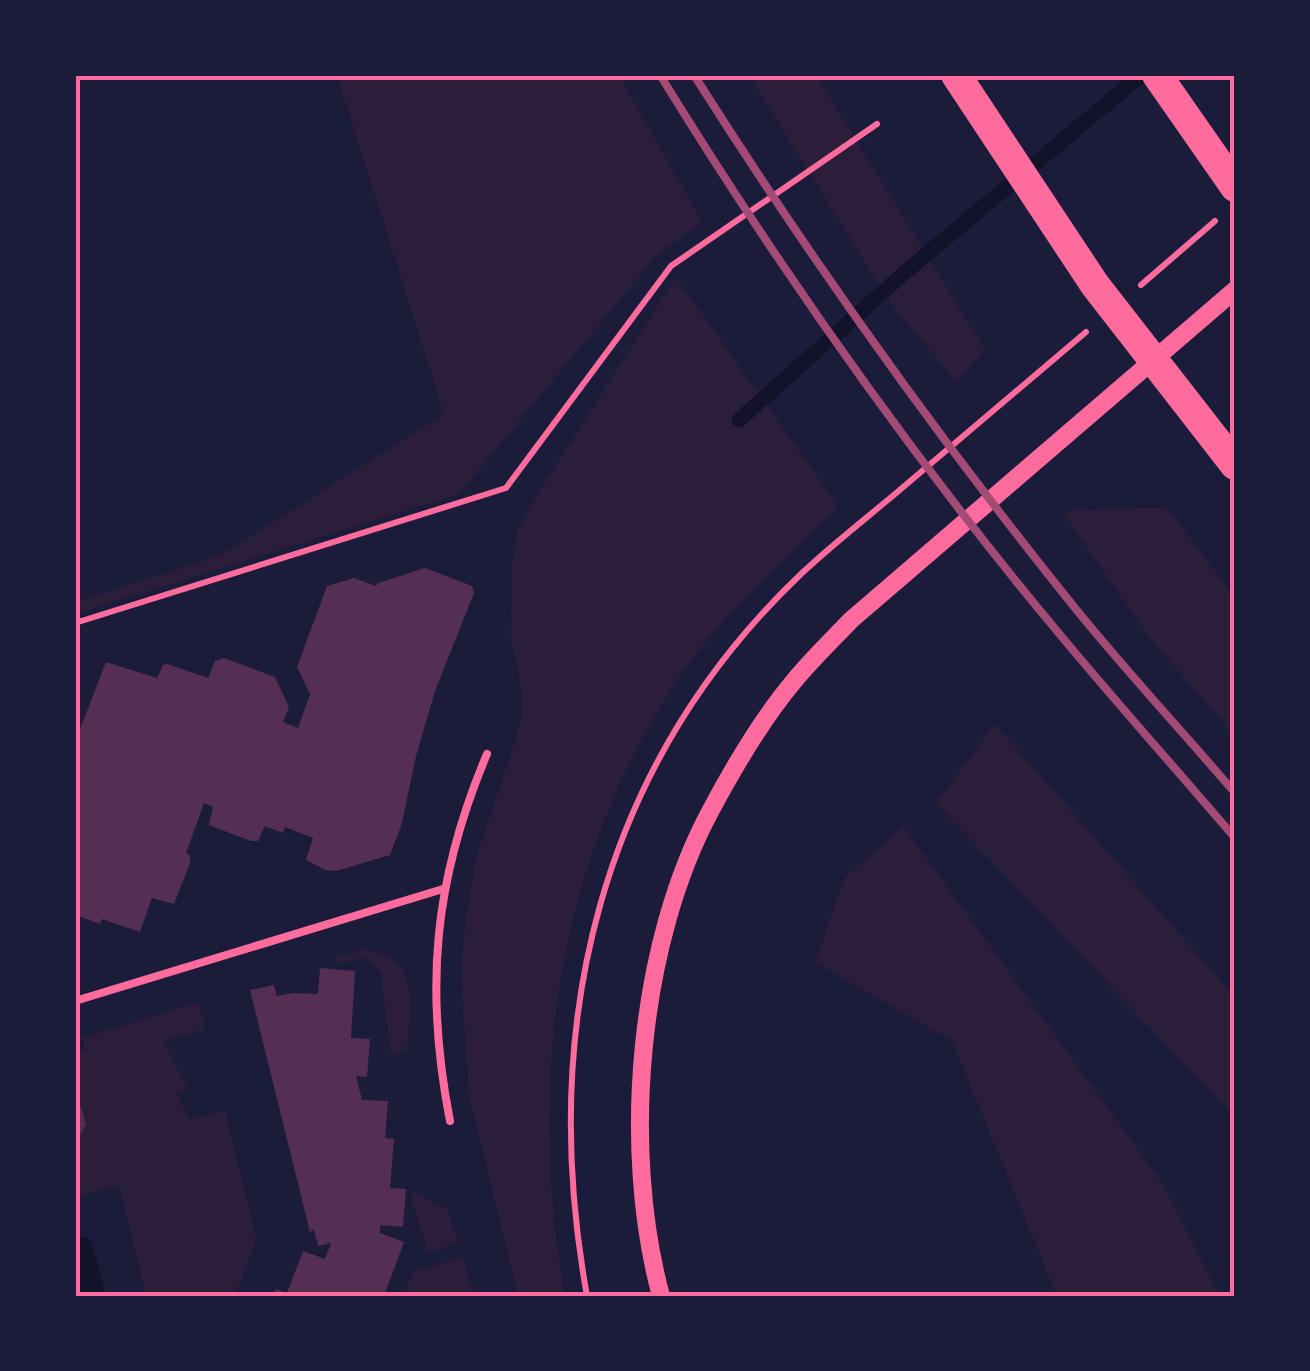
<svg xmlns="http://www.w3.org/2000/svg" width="1310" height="1371" font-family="Barlow,sans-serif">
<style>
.green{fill:#2a1e3b}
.water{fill:#12122b}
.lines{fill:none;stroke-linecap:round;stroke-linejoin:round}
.stream{stroke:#12122b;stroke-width:15}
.building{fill:#542f53}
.path{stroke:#ff6b9d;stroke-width:6}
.service{stroke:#ff6b9d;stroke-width:8}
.tertiary{stroke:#ff6b9d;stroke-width:18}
.motorway{stroke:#ff6b9d;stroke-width:30}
.rail{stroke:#a44b75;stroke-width:8}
.neatline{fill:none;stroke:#ff6b9d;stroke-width:4}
</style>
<rect width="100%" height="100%" fill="#1b1b3a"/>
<g class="green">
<polygon points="337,75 619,75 702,222 656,256 459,494 75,614 75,603 221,555 444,414"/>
<polygon points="749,75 816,75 985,350 957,382 891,304"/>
<path d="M 676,277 L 839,507 C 779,563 715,621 670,691 C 555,874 527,1086 565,1296 L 518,1296 L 469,1095 L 461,976 L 466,917 L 476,859 L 521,722 L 523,697 L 511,638 L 512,566 L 518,530 L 539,492 Z"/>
<polygon points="1167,507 1235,598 1235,736 1149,637 1062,511"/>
<polygon points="995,724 1235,997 1235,1117 936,803"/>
<polygon points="904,827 1163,1184 1220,1296 1057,1296 952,1041 815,962 845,877"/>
<path d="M 366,950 C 423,958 409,1009 407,1051 L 391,1055 L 381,974 L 371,961 L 363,958 L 337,964 L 334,956 Z"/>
<polygon points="199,1002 205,1029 163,1040 188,1089 176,1092 189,1119 225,1111 256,1239 235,1296 146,1296 119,1185 75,1197 75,1144 86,1124 75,1085 75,1053 85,1050 83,1038"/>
<polygon points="415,1192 447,1209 458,1243 428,1252 411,1198"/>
<polygon points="462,1257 475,1296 404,1296 412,1273"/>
</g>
<polygon class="water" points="75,1237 87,1237 92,1242 106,1296 75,1296"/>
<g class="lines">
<polyline class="stream" points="739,420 903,274 1141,75"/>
</g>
<g class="building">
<polygon points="425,568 472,586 474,593 435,691 416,756 402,823 390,855 336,871 325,870 306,860 313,838 285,827 283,833 265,826 258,841 251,841 209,825 213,807 204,803 186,853 190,856 190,863 174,904 152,898 140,932 102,919 100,924 79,916 75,926 75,804 80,790 75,780 75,742 106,662 157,678 163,665 167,664 208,678 215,661 224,658 275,677 289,707 283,722 298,728 310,694 297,667 327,586 354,578 376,586 378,583"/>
<polygon points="320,968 355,971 351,1038 370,1039 367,1077 356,1076 362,1100 388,1101 385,1138 394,1139 390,1188 406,1189 403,1227 380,1225 380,1233 404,1242 384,1296 273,1296 276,1289 287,1293 303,1251 325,1259 331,1243 318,1246 314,1230 310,1232 250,990 274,985 277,996 293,993 318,994"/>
<polygon points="75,1087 86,1124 75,1144"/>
</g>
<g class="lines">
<g class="path">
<polyline points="1141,285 1215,221"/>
<polyline points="75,623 506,488 671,266 877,124"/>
<path d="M 587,1296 C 538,1026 599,766 802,573 C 832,545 864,520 895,494 C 958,440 1022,386 1086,332"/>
</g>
<g class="service">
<polyline points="75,1001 443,889"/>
<path d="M 450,1121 C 424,988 434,879 487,754"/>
</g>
<path class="tertiary" d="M 661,1296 C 621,1149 638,943 712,808 C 735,765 762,719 794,681 C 811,660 832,640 851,620 L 1235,290"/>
<g class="motorway">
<polyline points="956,75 1095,285 1235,465"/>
<polyline points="1157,75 1235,187"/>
</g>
<g class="rail">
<path d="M 660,75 C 779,268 911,456 1057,631 C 1115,701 1176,769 1235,838"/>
<path d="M 694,75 C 811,260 938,438 1075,608 C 1126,671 1182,731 1235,793"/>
</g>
</g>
<rect width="1310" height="1371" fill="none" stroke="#1b1b3a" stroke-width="155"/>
<rect x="78" y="78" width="1154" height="1216" class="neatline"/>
</svg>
